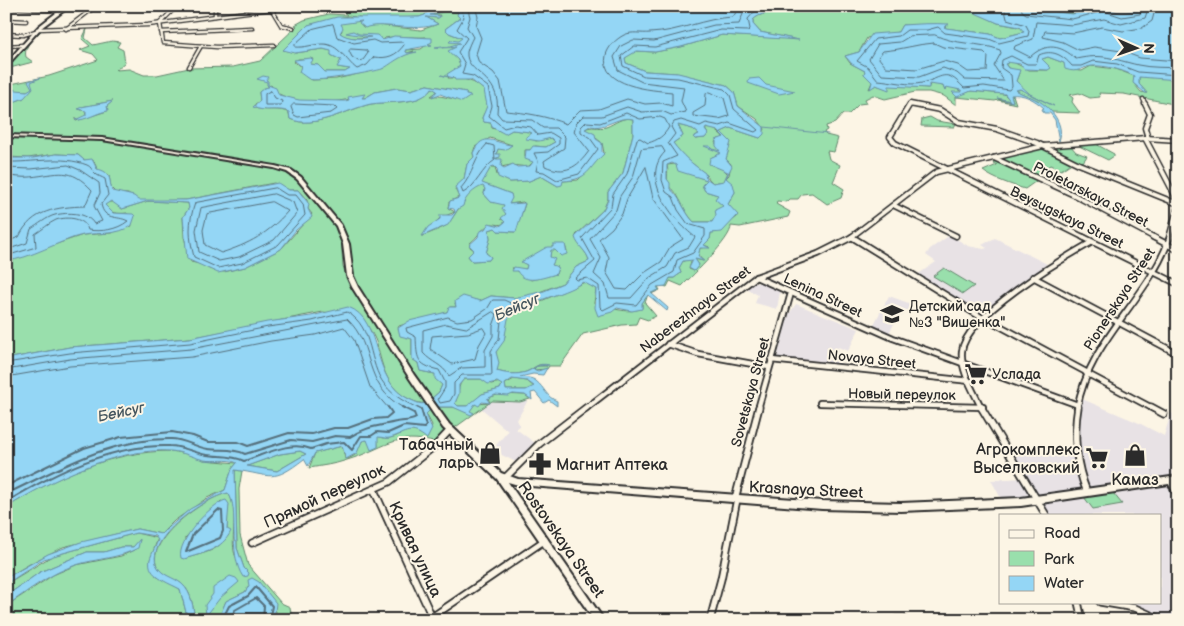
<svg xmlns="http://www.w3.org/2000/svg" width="1184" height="626" font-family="'Balsamiq Sans',sans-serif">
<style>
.built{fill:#e8e2e5}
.green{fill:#99dfac;stroke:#62856c;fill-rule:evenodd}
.water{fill:#94d6f5;stroke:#6a92a4;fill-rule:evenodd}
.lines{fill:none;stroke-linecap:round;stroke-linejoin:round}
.shore-far1{stroke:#556f7c;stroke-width:1}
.shore{stroke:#556f7c;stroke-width:2}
.stream{stroke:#6a92a4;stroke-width:1}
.street-far3-casing{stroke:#2b2b2b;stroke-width:5}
.street-far2-casing{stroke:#2b2b2b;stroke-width:7}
.street-far1-casing{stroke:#2b2b2b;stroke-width:8}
.street-casing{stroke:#2b2b2b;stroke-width:9}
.secondary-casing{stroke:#2b2b2b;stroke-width:4}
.street-far3{stroke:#fcf5e5;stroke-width:2.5}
.street-far2{stroke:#fcf5e5;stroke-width:4}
.street-far1{stroke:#fcf5e5;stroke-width:4.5}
.street{stroke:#fcf5e5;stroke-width:5.5}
.secondary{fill:#fcf5e5;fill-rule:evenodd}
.labels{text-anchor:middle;stroke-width:4;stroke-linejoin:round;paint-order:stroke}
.street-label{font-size:14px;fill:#2b2b2b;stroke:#fcf5e5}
.poi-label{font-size:14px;fill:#2b2b2b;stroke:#fcf5e5;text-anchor:start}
.water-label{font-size:15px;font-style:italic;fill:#45565e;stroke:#fcf5e5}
.near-poi-label{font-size:16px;fill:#2b2b2b;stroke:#fcf5e5;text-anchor:end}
.near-street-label{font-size:16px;fill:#2b2b2b;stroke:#fcf5e5}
</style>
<rect width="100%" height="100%" fill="#fcf5e5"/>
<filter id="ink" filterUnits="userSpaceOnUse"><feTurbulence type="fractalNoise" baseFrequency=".02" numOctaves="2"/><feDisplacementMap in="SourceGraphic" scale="10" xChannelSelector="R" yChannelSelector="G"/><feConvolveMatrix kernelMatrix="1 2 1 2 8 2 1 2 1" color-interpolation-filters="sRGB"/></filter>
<g filter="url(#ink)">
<g class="built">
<polygon points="950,235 968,246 984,249 987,248 982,245 995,238 1047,264 982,315 917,275 936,262 926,255 930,249"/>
<polygon points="753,283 762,283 780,292 777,309 755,303 758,295 747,289"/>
<polygon points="889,296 914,305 895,322 889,333 873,326"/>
<polygon points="796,304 859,329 848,351 838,347 840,365 777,357 789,314"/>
<polygon points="1082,399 1139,423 1164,436 1171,413 1178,417 1178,477 1088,491 1078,461"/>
<polygon points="499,400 507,402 528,400 517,420 520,426 516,429 535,443 516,462 492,450 508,431 481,408 492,401"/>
<polygon points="1065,451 1074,452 1085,491 1003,502 991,480 1023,478 1007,452"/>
<polygon points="1170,482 1178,497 1178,620 1168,620 1145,609 1115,602 1160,602 1160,515 1048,515 1040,502"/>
</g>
<g class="green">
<path d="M 386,6 L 432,6 L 425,15 L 419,17 L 373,19 L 358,17 L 362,18 L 361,24 L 363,27 L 377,25 L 421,30 L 438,24 L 426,17 L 438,18 L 440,15 L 430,15 L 444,11 L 459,12 L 460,18 L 445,29 L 449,33 L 462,38 L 455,47 L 457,47 L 450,52 L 458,60 L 460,66 L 448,78 C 464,77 492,84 487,107 C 486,111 483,114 482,118 L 484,122 L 491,123 L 492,128 L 506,133 L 512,130 L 530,132 L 532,133 L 526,137 L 536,141 L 551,138 L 555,142 L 546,147 L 535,146 L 530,150 L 525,150 L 525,157 L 533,162 L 528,167 L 511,165 L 501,167 L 502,161 L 494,159 L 498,158 L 496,154 L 498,149 L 512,145 L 490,138 L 475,147 L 473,153 L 474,157 L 467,164 L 464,179 L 455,189 L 459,197 L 449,202 L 448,208 L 455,212 L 440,218 L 422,236 C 426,235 445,227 447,225 C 458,213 466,189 483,185 L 485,189 L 484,194 L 491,202 L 503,203 L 506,214 L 501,219 L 505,221 L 503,224 C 497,226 493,222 489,225 C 480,230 478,237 470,243 L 470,247 L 474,250 L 468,256 L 472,261 L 489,260 L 491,257 L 486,253 L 490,239 L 489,230 L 495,228 L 498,231 L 515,232 L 525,204 L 523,202 L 509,204 L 511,194 L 481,183 L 491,167 L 495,167 L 497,175 L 510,182 L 529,181 L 541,176 L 558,186 L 563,181 L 578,180 L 604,153 L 602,143 L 585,129 C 592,125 598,129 606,127 C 615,124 622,116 633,119 L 633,134 L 623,173 L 608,192 L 608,199 L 603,210 L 576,235 C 579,249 588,252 589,261 L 576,267 L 563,283 L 534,294 L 514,298 L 491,296 L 480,301 L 471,299 L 455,303 L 456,307 L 450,307 L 447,312 L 399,326 L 398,328 L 412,339 L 412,359 L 418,363 L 420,371 L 435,374 L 442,385 L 439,392 L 431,399 L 355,281 L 348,240 L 343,227 L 300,176 L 291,170 L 278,166 L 101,138 L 6,135 L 6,105 L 24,98 L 29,91 L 13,91 L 10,88 L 6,89 L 10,85 L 6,85 L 49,76 L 98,60 L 93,54 L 80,50 L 90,46 L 82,39 L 87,29 L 85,38 L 93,45 L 112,41 L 120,42 L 117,47 L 123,50 L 125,62 L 116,70 L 129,69 L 144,75 L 157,75 L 189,68 L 233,67 L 260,61 L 297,26 L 295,25 L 304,20 L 329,14 L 347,15 L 342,11 C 357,11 370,8 386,6 ZM 348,16 L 355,17 L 344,19 L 345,22 L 340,25 L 342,31 L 340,33 C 348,41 363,37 372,37 C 377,36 380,39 384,40 L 385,38 C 399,35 413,38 426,37 L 429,43 L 421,49 L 405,50 L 407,53 L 414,51 L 385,64 L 384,68 L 336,79 L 312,80 L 301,72 L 301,66 L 294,62 L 298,59 L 313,59 L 310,64 L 318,65 L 325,72 L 345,72 L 350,69 L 338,67 L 341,60 L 331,55 L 332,51 L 323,49 L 295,53 L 283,50 L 308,25 ZM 271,85 C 273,88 276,93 279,94 C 302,106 339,103 363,96 L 362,98 L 365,98 L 375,92 L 397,88 L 411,90 L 427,85 L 466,92 L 466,95 L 470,96 C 456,104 445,94 431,96 L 438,91 L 432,88 C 429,93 423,97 417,99 C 405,103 385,102 371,104 C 348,109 313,130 290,119 L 289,113 C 279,107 267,112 255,108 L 255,104 L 260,101 L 259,92 ZM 113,101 L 107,106 L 107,111 L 76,121 L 75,119 L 83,118 L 86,115 L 85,111 L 79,109 L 81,107 ZM 556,245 L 565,245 L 567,252 L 560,255 L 555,250 L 551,249 L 550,257 L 554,260 L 552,265 L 558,267 L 556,274 L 531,280 L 512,268 L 526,269 L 527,265 L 522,262 Z"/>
<path d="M 827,6 L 970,6 L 966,8 L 998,23 L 1023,28 L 1024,32 L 1000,38 L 990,34 L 944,28 L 947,25 L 902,25 L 898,32 L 867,38 L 859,52 L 845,56 L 850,63 L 865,71 L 864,74 L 872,82 L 869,89 L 876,85 L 888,89 L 889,85 L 928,88 L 931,83 L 943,86 L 945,91 L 946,87 L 951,86 L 939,81 L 942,80 L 952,83 L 952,87 L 963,92 L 960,92 L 962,94 L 971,91 L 1004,94 L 1011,101 L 998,99 L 1008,102 L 1013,101 L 1011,96 L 1013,95 L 1016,104 L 998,100 L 995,101 L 956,97 L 956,105 L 944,96 L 929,92 L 915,92 L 885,99 L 873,95 L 865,99 L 867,103 L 859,104 L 849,114 L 843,114 L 835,123 L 826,126 L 827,130 L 824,132 L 826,135 L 838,138 L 834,152 L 827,151 L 829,159 L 840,165 L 833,182 L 844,189 L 841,198 L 827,204 L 812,193 L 802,194 L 798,199 L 790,199 L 787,202 L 777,201 L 776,204 L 790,212 L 788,217 L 740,227 L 731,226 C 732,238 692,276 682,286 L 670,281 L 667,287 L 663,286 L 658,287 L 660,290 L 651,294 L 658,290 L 656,287 L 665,285 L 670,278 L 674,278 L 681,273 L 679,268 L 683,261 L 692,259 L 689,269 L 694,271 L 699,265 L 695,259 L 703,261 L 698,255 L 700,248 L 709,247 L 704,245 L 710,239 L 711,233 C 725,232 726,224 737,217 L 728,204 L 735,192 L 726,178 L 729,175 L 731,164 L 726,159 L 730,145 L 721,132 L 730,128 L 760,138 L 765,129 L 757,119 L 738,106 L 734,92 L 726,85 L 676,73 L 645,71 L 626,63 L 625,58 L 635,51 L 655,52 L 681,47 L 722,35 L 793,39 L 760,32 L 753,24 L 753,20 C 764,7 811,10 827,6 Z"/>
<polygon points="1017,6 1098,6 1099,9 1072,14"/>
<path d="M 42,30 C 35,37 23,46 26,57 L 33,62 L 6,69 L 36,32 Z"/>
<polygon points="1048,57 1064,63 1070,70 1082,71 1091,66 1100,67 1116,69 1134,76 1135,85 1141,92 1147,93 1139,84 1139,77 1146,76 1178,80 1178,105 1124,94 1099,93 1100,97 1090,98 1079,93 1069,95 1073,98 1072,102 1080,113 1051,112 1039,101 1016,91 1020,89 1026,92 1016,81 1019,73 1008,68 1005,63 1011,61 1029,70 1048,70 1050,68 1042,59"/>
<polygon points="930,117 937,121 956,124 954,127 921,126 922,119"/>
<path d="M 678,125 L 693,129 L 699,134 L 695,136 L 695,139 L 705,138 L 708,134 L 705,129 C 713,127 719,132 724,138 L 718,139 L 715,142 L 722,154 L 712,157 L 728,174 L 724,181 L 713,183 C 708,179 706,174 702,171 C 689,161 682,156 673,143 L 683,136 Z"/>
<path d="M 6,137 L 101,140 L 274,169 L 287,172 L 296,179 L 336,227 L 341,238 L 343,266 L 348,282 L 426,403 C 420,404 416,402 411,400 C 387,390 383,368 377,345 C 375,336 367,326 362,317 L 323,312 L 190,338 L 70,347 L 6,359 L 6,261 L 83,235 L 111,233 L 132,226 L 127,213 C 117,214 110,214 105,205 L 108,202 L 115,202 L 122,209 L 148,201 L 188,203 L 189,208 L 183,217 L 184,237 L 191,262 L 204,265 L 209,269 L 224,272 L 245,267 L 281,249 L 312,214 L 308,209 L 307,200 L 298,190 L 289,190 L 274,183 L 186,200 L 139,201 L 128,194 L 116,193 L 111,188 L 109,175 L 97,169 L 94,161 L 84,160 L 78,155 L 56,154 L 28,158 L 7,157 Z"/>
<polygon points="1094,143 1114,154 1114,156 1108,160 1077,145"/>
<polygon points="1070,145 1076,152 1087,156 1083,162 1077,163 1047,146"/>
<polygon points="1043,147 1073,162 1061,170 1050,165 1035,176 997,158"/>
<path d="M 994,159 L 1039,179 L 1025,189 C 1012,185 993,179 983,171 L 997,165 L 990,160 Z"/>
<path d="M 675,164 L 682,171 L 707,180 L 702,185 L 705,191 L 718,195 L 716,199 L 723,206 L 712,222 L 694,222 C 686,214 683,205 677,195 C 674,190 670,190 668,183 C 666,176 669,171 667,165 Z"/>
<polygon points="944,268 974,286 963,294 933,276"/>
<path d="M 585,282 L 596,289 L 594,303 C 608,307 628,315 642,308 L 642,303 L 648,294 L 645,303 L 656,316 L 648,320 L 639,317 L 636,324 L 622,325 L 583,334 L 560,366 L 549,366 L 547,369 L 533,370 L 537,366 L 547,366 C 539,361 534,369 526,372 C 517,375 506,374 497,371 L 496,352 L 505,336 L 505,323 L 511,314 Z"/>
<path d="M 464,379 L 481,379 L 491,384 L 501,382 L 502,385 L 500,389 L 482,394 L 468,406 L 458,406 L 455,403 C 459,395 457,385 464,379 Z"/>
<polygon points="514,379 527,381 534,387 526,390 506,390 505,384"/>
<polygon points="500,394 525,395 530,399 520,402 492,401 453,429 436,407 453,407 464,410 465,412 469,411 475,404 490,403 488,398"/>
<path d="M 430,410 L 447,430 L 437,443 C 394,431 385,449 347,460 C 336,464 321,466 309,468 L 315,453 L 342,446 L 345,458 L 348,459 L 355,455 L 362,441 L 367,440 L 378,446 L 377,436 C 380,437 383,438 386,438 C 402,439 406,421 427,438 L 432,425 L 426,414 Z"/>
<path d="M 171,451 L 188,454 L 204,460 L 237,463 L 232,469 L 225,490 L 207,498 L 174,521 L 161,534 L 137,529 L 63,547 L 33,562 L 6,578 L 6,508 C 56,476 112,451 171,451 Z"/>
<polygon points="300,451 306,454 277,471 247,466 280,454"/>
<path d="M 235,470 L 242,471 L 239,489 L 240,535 L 248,565 L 281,603 L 290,607 L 292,620 L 274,620 L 276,611 L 249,586 L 245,592 L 226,601 L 221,613 L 214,620 L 195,620 C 193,608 192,592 182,584 C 173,578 162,576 157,566 C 145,539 206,497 228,493 C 239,508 231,534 234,551 C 235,558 239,560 238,566 L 249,573 L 244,568 L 237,548 ZM 221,501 L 228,504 C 227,512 228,520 227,528 C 225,552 204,552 184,559 L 185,538 Z"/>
<polygon points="1113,493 1122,504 1093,509 1084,497"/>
<polygon points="136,533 158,538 150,560 156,576 180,589 188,620 6,620 6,606 53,575 76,565 121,556 134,550 140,540 133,547 121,547 104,552 87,552 40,572 6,596 6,584 52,556"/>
</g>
<g class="water">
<path d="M 432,6 L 827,6 C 811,10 764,7 753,20 L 753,24 L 760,32 L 799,40 L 722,35 L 681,47 L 655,52 L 637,51 L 625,58 L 626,63 L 645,71 L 678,73 L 726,85 L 734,92 L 738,106 L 764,127 L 764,134 L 760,138 L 730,128 L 721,132 L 731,142 L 726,159 L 732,166 L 726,178 L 733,184 L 735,192 L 728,204 L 738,215 L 722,232 L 711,233 L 710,239 L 704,245 L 710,248 L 700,248 L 698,257 L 704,261 L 695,259 L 699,265 L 694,271 L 689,268 L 693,260 L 683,261 L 679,268 L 681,273 L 674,278 L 670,278 L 666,286 L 657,287 L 659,290 L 651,293 L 668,308 L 667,311 L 648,295 L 642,303 L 642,309 L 632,311 L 617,308 L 612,312 L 598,316 L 595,308 L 596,289 L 583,282 C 563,296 521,302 508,319 L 504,341 L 496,352 L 499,363 L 497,371 C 506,374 517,375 526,372 C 535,369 538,362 549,365 L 537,366 L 533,369 L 538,371 L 547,368 L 543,375 L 533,374 L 520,377 C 524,378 532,377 536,381 C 545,388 546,397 557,401 L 557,406 L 549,400 L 544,403 L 535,392 L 531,393 L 532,400 L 525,395 L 513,394 L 508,396 L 495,395 L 487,399 L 490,403 L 482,402 L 479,406 L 475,404 L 470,411 L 474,413 L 471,415 L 453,407 L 436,407 L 431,399 L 439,392 L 442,385 L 435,379 L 435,374 L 420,371 L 418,363 L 412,359 L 412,339 L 400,336 L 398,328 L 409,321 L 447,312 L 449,307 L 456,307 L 455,301 L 463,296 L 480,301 L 491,296 L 514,298 L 544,291 L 563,283 L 576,267 L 589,261 C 588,252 577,246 575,237 L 603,210 L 608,200 L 608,192 L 623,173 L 633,134 L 633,119 C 618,115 606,130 590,126 L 585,129 L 595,134 L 596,139 L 602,143 L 602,152 L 604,154 C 588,168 589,180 563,181 L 562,185 L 558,186 L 541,176 L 529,181 L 510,182 L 498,177 L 497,169 L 494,166 L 491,167 L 482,183 L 511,194 L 512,198 L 509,204 L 525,203 L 516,232 L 498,231 L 495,228 L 489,230 L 490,239 L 486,253 L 491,257 L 489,260 L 472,261 L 468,256 L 474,250 L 469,245 L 478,237 L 479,232 L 485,229 L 489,223 L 500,226 L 505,222 L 501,218 L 506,214 L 502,209 L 504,205 L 491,202 L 484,194 L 485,189 L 483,186 C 475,188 464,198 463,206 L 458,209 L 448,225 L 422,236 L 428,227 L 440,219 L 440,215 L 452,215 L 455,212 L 454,209 L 448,208 L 450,201 L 459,198 L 455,187 L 464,179 L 467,164 L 474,157 L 473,153 C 483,130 496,144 512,145 L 505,150 L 498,149 L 496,154 L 500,154 L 500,157 L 493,159 L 502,159 L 501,166 L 504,168 L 513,164 L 517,167 L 530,166 L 533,162 L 525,159 L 526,150 L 530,150 L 533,146 L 546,147 L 555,142 L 551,138 L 539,141 L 526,139 L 526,137 L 532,133 L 530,132 L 512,130 L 505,134 L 492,127 L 491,123 L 484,122 L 482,118 L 487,106 L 484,90 L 471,80 L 455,80 L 454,78 L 441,75 L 448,77 L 447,74 L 460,66 L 458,60 L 448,51 L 456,47 C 448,48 443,48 435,47 L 442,46 L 443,48 L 460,43 L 449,42 L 451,40 L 458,41 L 462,38 L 449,33 L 445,29 L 460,18 L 457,15 L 458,12 L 444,11 L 430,15 L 440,16 L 439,18 L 426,17 L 438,24 C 414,33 379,21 365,28 L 359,23 L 362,21 L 341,24 L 343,28 L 340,33 C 348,39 362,39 371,37 L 346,33 L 353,31 L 359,34 L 377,35 L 383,40 L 394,36 L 432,38 L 432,42 L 428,44 L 432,45 L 405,50 L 407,53 L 417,52 C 399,55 391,65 382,69 C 377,71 316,83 309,79 C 307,78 302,74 299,72 L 301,66 L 294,60 L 311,58 L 313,60 L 310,64 L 318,65 L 325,72 L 345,72 L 350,69 L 337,67 L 341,60 L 331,55 L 331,51 L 323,49 L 295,53 L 283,50 L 308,25 L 337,17 L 419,17 L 425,15 ZM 678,125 L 693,129 L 699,134 L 693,137 L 695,139 L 705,138 L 708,134 L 705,130 L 706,128 L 718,131 L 724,137 L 716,140 L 716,146 L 720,151 L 713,149 L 710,146 L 704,146 L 721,153 L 710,158 L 709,164 L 728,172 L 724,181 L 713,183 L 706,178 L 705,173 C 691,163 683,156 673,143 L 683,136 ZM 672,163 L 676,165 L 678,171 L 707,180 L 702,185 L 705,191 L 718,195 L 715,199 L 723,206 L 715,210 L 716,215 L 712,222 L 694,222 C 685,214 679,194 670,189 L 670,183 L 667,179 L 667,165 ZM 464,379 L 481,379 L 488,384 L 497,382 L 502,385 L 500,389 L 482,394 L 467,406 L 458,406 L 455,403 L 459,394 L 459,385 ZM 512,379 L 527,381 L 534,386 L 526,390 L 506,390 L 505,384 Z"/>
<path d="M 970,6 L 1017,6 L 1072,14 L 1099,9 L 1098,6 L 1107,6 C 1116,15 1127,12 1139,10 L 1137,9 L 1178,6 L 1178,80 L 1139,77 L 1139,84 L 1147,93 L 1145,93 L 1133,83 L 1134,76 C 1123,70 1105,65 1092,66 C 1081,67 1079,74 1065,69 L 1064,63 L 1048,57 L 1042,59 L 1051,68 L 1048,70 L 1024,69 L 1020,64 L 1007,62 L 1008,63 L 1005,64 L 1008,68 L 1020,70 L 1016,81 L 1031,95 L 1054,106 L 1020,89 L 1016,90 C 1021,94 1030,96 1037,100 C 1052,108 1065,125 1059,141 L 1055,120 L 1050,113 L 1044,113 L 1042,109 L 1044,108 C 1035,100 1024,93 1011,95 L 1013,102 L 997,98 L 1010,101 L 1005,94 L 971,91 L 957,97 L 952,92 L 962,92 L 961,90 L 946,87 L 945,91 L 943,86 L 929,84 L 929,88 L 889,86 L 889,90 L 876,85 L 870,89 L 872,82 L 864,74 L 865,71 L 852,64 L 845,56 L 859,52 L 872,34 L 898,32 L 902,25 C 918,24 933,23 949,24 L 944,27 L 946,28 L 990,34 L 1000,38 L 1024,32 L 1020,27 L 998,23 L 966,9 Z"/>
<path d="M 263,76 L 268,77 L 266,80 L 268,81 L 268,85 L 276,88 L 279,95 L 299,100 L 345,101 L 349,100 L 348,97 L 365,94 L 362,98 L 365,98 L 375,92 L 397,88 L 411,90 L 427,85 L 466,92 L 466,95 L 471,96 L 462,102 L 440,94 L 432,97 L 437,91 L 432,88 C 429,93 423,97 417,99 C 403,103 385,102 371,104 C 347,109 314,130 290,119 L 289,112 C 278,107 264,113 253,107 L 260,101 L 259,92 L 264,88 L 269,87 L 267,85 L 267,82 L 257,79 Z"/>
<polygon points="40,78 31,82 33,88 24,98 6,105 6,89 27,91 32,88 28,81"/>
<polygon points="759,78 766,85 795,91 779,94 748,83 749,79"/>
<path d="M 113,101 L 107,106 L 108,111 C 97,112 86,121 75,120 L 86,115 L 86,111 L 78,109 L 81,107 Z"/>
<path d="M 56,154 L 78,155 L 84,160 L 92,159 L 97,169 C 112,172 109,180 112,191 L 134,196 L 139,200 L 186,200 L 278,183 L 289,190 L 298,190 L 309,204 L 308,209 L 312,217 L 296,230 L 281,249 L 245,267 L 218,273 L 187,259 L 183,217 L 189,208 L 188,203 L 148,201 L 122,209 L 111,201 L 105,205 L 113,213 L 133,214 L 135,216 L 132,225 C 117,236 100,232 83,235 C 60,240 30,259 6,261 L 6,155 L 10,158 L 33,158 Z"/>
<path d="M 553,244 L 565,244 L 567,254 L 561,256 L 555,250 L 551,250 L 550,257 L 555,259 L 552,265 L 558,267 L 556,274 C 542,278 525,285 517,271 L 512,271 L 514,267 L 526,269 L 527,265 L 521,262 L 547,247 L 553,247 Z"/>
<path d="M 348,307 C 384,319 369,382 411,400 C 416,402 420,405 426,403 L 430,410 L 426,414 L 432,429 L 427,439 C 411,425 406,433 390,438 C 386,439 382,437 378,437 L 378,447 L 371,450 L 367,440 L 362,441 L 357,453 L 346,459 L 342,446 L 315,453 L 308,466 L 304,459 C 272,484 272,475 235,470 L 237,548 L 244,568 L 249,573 L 248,576 L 243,577 C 227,553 240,508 228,493 C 205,497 144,539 157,566 C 162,576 174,577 182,584 C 192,593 193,607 195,620 L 188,620 L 180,589 C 169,583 146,576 150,559 C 152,553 156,546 158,540 L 155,536 L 136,533 L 63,553 L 44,559 L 6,584 L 6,578 L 48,554 L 81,542 L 137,529 L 161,534 L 190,509 L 225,490 L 232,469 L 237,463 C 229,458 214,462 204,460 C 192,457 183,452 171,451 C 118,447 50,480 6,508 L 6,359 L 70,347 L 190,338 L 267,322 L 311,316 ZM 300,451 L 306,454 L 277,471 L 247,466 L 280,454 Z"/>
<path d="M 226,500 L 229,504 L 227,529 L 231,531 C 222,550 203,553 184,559 L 181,558 C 176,542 211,503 226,500 Z"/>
<path d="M 140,539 L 138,548 C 117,559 98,558 76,565 C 50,573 28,591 6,606 L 6,596 L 40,572 L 87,552 L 104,552 L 121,547 L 133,547 Z"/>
<polygon points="230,576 236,578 239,582 220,598 206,616 205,605 213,594 213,588"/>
<polygon points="252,578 259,582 276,603 274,620 214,620 221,613 226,601 245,592 249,586 248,580"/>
</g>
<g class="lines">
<g class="shore-far1">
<path d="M 455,6 L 461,9 L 464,17 L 457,29 L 467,38 L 458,52 L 465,64 L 462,74 L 473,76 L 488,87 L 492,106 L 489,116 L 504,128 L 515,125 L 531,127 L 538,135 L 551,133 L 559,138 L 559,144 L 548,152 L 534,153 L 538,161 L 536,171 L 544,172 L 557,180 L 579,174 L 598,149 L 590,138 L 581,132 L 581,127 L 586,122 L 600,123 L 626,113 L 640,119 L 660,117 L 665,119 L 669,127 C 664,136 658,140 648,143 L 640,138 L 637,139 L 627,174 L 613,194 L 611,207 L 582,238 L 595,261 L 575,278 L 577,280 L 587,278 L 599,286 L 600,307 L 603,310 L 617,303 L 636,305 L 652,285 L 674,272 L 677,260 L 693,253 L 705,236 L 705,229 L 688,224 L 678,210 L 673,197 L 666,192 L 662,180 L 663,162 L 677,156 L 668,143 L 675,134 L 671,127 L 674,122 L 681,120 L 700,126 L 706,123 L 720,126 L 729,123 L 755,132 L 758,130 L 734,109 L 730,95 L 724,89 L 678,78 L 644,76 L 623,66 L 621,56 L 634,46 L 655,47 L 721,30 L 748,31 L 750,29 L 748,19 L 754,12 L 777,6"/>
<path d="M 467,6 L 470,17 L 467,27 L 473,37 C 471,41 468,47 467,52 C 465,75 502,74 497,113 L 502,119 L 532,120 L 543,128 L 556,128 L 565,137 L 564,148 L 544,161 L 545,166 C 565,175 577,168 589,151 L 574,132 L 576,123 L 583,116 L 602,116 L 627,107 L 642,112 L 662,111 L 671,115 L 686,112 L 681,101 L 684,87 L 642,82 L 618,70 L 614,57 L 621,46 L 633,40 L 654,41 L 714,25 L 739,24 L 743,14 L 751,6"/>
<path d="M 475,6 L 478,17 L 476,26 L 481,38 L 476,54 L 479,63 L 493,72 L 500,81 L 506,111 C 527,113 546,116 566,124 L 580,110 L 599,109 L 627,99 L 645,104 L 661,103 L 672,106 L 672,92 C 652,90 599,87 606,55 C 608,47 616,39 624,35 C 632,31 641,34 650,33 C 679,32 704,18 733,17 L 740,6"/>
<path d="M 998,6 L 1005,10 L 1007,19 L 1026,25 L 1029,31 L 1028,36 L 999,43 L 989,39 L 945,33 L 938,27 L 927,30 L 907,30 L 899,36 L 875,39 L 857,61 L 868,67 L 878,80 C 891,81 910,86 922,83 C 943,78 945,67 964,88 L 984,86 L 1009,90 L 1012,86 L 1011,75 L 1001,68 L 1002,60 L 1011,56 L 1027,64 L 1036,64 L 1039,55 C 1052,49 1063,55 1072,66 L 1081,66 L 1093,61 L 1117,64 L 1138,72 L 1178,75"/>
<polyline points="1021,6 1022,11 1026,14 1072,19 1104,11 1122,17 1140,14 1143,6"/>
<path d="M 1149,6 L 1145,18 L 1121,24 L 1104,19 L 1072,25 L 1036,22 L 1033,39 L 1015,46 L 1014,49 L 1030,57 C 1046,42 1061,45 1076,59 C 1104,53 1112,59 1138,65 C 1151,68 1165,67 1178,68"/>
<polyline points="1156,6 1152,21 1142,28 1123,31 1102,27 1073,33 1045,31 1043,37 1063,42 1079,50 1094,47 1121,51 1140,58 1178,61"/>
<path d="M 333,24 L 337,37 L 354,43 L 373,40 L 380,43 L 403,42 L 404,45 C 396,56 387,59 374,57 L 367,65 L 357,69 C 346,61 339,44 323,44 C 313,44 305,48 295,47 L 295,44 L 312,29 Z"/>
<path d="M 935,35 C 955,45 979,42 1000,50 L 1001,53 L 994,66 L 1004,81 L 965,80 L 957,73 L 943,68 L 919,77 L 882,75 L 869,59 L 878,44 L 900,42 L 910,36 Z"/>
<path d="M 934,43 L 943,47 L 984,52 L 988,56 L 987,71 L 968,72 L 958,65 L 944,61 L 917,69 L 886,67 L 878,57 L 883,51 C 901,50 916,44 934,43 Z"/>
<polygon points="351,49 366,50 368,53 363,60 358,61 352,57 349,51"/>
<polygon points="271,91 275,98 282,101 281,105 265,105 265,94"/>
<polygon points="709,92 724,98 729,116 719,119 693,116 693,113 705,106 706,94"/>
<polygon points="294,104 334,106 337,109 331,113 298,117 294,115 291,107"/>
<path d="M 487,144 L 494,146 L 495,160 C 481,169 477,186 463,193 L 461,188 C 473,175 475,156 487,144 Z"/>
<path d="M 662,147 L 665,152 C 639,178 673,220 695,237 L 689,247 L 675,253 L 667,267 L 649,278 L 631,298 L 609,298 L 605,284 L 594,274 L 601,258 L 590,239 L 616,210 L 620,196 L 633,177 L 641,149 Z"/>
<path d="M 6,162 C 33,163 62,155 87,165 C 91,166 92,171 95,173 C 97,176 102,177 105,179 L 108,195 L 101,204 C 104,221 117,215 128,221 C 117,230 101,232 88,230 C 85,218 68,216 56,220 C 49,223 42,230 35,234 L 36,247 L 6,256"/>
<polygon points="646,167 653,198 683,239 670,247 661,262 644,273 627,290 616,289 606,272 609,257 599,239 612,228 622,214 627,199"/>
<path d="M 6,168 L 31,169 L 68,165 L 80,170 L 99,183 L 100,193 L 94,206 L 102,221 L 94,224 C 87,212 68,212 55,215 C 47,217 38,225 31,229 L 27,243 L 6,250"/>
<path d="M 6,176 C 14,176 22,178 30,177 C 59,174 70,166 92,190 L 85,206 C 57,207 32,210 19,237 L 6,242"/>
<path d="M 276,188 L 287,195 L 296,195 L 303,204 L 305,215 L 278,245 L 242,263 L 218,268 L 194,257 C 189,237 188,223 195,203 Z"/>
<polygon points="274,194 293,202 297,213 274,240 239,257 219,261 199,252 196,230 201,208"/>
<path d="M 272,202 L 288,211 C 268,234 249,244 221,253 L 205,245 L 203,230 L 207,214 Z"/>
<path d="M 493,300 L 504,300 L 515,305 L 501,321 L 499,339 L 491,351 L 492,375 L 462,375 L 454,383 L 454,394 L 450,401 L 440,403 L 438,399 L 445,388 L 445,382 L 439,370 C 416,365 417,358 416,337 L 407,332 L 406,328 L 448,317 L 457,321 L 472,319 L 487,309 Z"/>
<path d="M 493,312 L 497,315 L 493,326 L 493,336 L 485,350 L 485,367 L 461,368 L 449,376 C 442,364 432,363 423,353 L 423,330 L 446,324 L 466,328 Z"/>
<polygon points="483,328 486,333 479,345 475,359 452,364 430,349 432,336 468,333"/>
<path d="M 6,363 L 70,353 L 190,343 L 268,327 L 312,321 L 347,312 C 375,328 367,363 385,385 C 394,397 407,403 420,409"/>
<path d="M 6,370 L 70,359 L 191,349 L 347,319 C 377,347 360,384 405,409"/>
<polyline points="6,377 70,366 192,357 271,341 315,335 344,327 354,340 370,387 389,409"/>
</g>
<g class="shore">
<polyline points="6,486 84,448 121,437 172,432 193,436 208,442 238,442 248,446 289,433 312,434 334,428 348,428 373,419 386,418 392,413 388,407"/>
<path d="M 6,494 C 59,469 111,438 171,439 C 184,439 195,447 208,449 C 221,451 233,448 245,454 L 291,440 L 312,442 L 335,436 L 350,437 C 364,427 380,426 396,422 C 403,420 410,422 416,418 L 414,413 L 402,407"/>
<path d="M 6,502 C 55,473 111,444 170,446 C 183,446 194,453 207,455 C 220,457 232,455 244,461 C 264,455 290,440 311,449 L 326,444 L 344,442 L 352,450 L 361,436 L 371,436 L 377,432 L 388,433 L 404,426 L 424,428 L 426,426 L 421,409 L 417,407"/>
<polygon points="218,510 222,511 223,531 220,538 186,552 193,534"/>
<polyline points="222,620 229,606 248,596 256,587 272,606 269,620"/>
<polyline points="230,620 235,610 256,598 264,606 263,620"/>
</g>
<polyline class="stream" points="764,127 828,134"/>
<defs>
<g id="street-far3">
<polyline points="215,6 215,16"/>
<polyline points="6,7 61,10"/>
<polyline points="272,10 281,25 293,28"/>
<polyline points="6,20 26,21"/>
<polyline points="160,23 163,43 217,47 274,45"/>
<polyline points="160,23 177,6"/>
<polyline points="37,29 148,25 293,6"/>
<polyline points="66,29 96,6"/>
<polyline points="161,32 252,28"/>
<polyline points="6,34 23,35 36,31"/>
<polyline points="6,46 24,45"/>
<polyline points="189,67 201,46"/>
<polyline points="1143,99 1146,105"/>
<polyline points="910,105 914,105"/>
</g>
<g id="street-far2">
<polyline points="1145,104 1150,114 1145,128 1148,138"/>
<polyline points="1145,138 1178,201"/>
<polyline points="994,158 1072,194 1155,238"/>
<polyline points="895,206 956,236"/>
<polyline points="852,237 854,238"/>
<polyline points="850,238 936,172 1043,146 1146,138 1178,140"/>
<polyline points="1085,238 895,143 890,137 910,104 940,110 959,122 997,129 1037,143 1079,164 1178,204"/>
<polyline points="1169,238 1178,206"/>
</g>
<g id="street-far1">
<polyline points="852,237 984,319"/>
<polyline points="1083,237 1178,284"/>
<polyline points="1153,237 1178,250"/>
<polyline points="756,277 893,338 1078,405"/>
<polyline points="1033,277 1178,354"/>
<polyline points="985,318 1086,372"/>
<polyline points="668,344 698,354 769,367"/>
<polyline points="771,360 970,381"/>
<polyline points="1086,373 1154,409"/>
<polyline points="820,403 983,407"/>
<polyline points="585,409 756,277 818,254 852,237"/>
<polyline points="758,409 791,293"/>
<path d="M 982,409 C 974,392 960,370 962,351 C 965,316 1062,259 1092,242"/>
<path d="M 1077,409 C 1090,337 1148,301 1170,237"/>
</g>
<g id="street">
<polyline points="981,407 1046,515"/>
<path d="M 1078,407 C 1073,437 1076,465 1087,492"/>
<polyline points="1151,407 1164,414"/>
<polyline points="505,478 539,444 587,407"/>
<polyline points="374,490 432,617 429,620"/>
<polyline points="735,499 759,407"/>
<polyline points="252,543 389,482 437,444 450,430"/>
<polyline points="1078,602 1082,620"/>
<polyline points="1100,602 1135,608 1162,620"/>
<polyline points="432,617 545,540"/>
<polyline points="710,620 721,579 737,499"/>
<polyline points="896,620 904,620"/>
</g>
<g id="secondary">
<polygon points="65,6 70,6 41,28 6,67 6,63 39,26"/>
<polygon points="6,135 102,138 275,166 291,170 301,177 341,225 349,244 353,276 358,287 414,375 449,424 501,473 518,479 822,501 901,503 1021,498 1178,476 1178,483 1177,483 1178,485 1178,496 1175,496 1169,484 1021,506 901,511 822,509 518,485 508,482 604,620 594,620 497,479 443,428 410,379 352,287 347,276 343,244 336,226 297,179 287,172 274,168 102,140 6,137"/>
</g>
</defs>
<use href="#street-far3" class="street-far3-casing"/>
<use href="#street-far2" class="street-far2-casing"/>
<use href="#street-far1" class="street-far1-casing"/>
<use href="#street" class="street-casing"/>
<use href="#secondary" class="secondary-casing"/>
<use href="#street-far3" class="street-far3"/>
<use href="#street-far2" class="street-far2"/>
<use href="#street-far1" class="street-far1"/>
<use href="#street" class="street"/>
<use href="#secondary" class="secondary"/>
</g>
</g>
<defs>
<symbol id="school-bare" viewBox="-9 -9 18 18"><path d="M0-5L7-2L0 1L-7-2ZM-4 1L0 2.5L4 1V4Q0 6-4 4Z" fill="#2b2b2b" stroke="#fcf5e5" stroke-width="2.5" paint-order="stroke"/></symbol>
<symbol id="supermarket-bare" viewBox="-9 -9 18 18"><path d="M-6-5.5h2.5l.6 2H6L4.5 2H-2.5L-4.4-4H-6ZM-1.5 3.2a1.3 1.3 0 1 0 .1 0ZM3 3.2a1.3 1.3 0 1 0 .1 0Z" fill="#2b2b2b" stroke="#fcf5e5" stroke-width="2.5" paint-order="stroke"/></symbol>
<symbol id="shop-bare" viewBox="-9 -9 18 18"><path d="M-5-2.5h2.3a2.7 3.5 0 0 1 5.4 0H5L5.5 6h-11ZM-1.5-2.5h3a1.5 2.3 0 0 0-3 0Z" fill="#2b2b2b" stroke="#fcf5e5" stroke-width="2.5" paint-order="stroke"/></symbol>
<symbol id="pharmacy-bare" viewBox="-9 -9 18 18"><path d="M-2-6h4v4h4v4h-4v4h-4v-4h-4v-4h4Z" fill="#2b2b2b" stroke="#fcf5e5" stroke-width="2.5" paint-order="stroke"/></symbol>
</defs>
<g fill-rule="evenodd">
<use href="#school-bare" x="876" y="298" width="32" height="32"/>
<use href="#supermarket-bare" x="960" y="358" width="32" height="32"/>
<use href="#shop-bare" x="474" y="437" width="32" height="32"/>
<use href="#shop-bare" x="1119" y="439" width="32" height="32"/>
<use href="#supermarket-bare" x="1081" y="442" width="32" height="32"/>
<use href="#pharmacy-bare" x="524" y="448" width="32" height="32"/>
</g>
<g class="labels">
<g class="street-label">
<text transform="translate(1091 194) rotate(27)" y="5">Proletarskaya Street</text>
<text transform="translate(1067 217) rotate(26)" y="5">Beysugskaya Street</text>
<text transform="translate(823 295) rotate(25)" y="5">Lenina Street</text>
<text transform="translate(1119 299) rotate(-57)" y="5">Pionerskaya Street</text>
<text transform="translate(695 309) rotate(-37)" y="5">Naberezhnaya Street</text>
<text transform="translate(872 359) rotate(6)" y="5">Novaya Street</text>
<text transform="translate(750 392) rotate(-75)" y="5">Sovetskaya Street</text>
<text transform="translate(902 394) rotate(1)" y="5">Новый переулок</text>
</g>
<g class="poi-label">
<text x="909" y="311">Детский сад<tspan x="909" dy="16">№3 "Вишенка"</tspan></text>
<text x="992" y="379">Услада</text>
</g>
<g class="water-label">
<text transform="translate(517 307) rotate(-23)" y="5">Бейсуг</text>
<text transform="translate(121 412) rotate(-12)" y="5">Бейсуг</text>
</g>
<g class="near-poi-label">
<text x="474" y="450">Табачный<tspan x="474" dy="18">ларь</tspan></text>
<text x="1080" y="455">Агрокомплекс<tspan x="1080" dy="18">Выселковский</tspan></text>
<text x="556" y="470" text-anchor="start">Магнит Аптека</text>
<text x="1135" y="485" text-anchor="middle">Камаз</text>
</g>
<g class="near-street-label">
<text transform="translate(806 489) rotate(3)" y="6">Krasnaya Street</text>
<text transform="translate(324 495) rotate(-25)" y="6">Прямой переулок</text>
<text transform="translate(562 539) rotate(55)" y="6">Rostovskaya Street</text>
<text transform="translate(416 549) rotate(65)" y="6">Кривая улица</text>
</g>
</g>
<rect width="1184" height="626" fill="none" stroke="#fcf5e5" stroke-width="25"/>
<rect x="12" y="12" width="1159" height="601" fill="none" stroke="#2b2b2b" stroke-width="2" filter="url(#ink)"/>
<rect x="999" y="514" width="162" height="90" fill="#fcf5e5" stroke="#a8a49b"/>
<rect x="1009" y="530" width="25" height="8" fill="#fcf5e5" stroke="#a8a49b"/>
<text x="1044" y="538" font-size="15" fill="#2b2b2b">Road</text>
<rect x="1009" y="551" width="25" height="15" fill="#99dfac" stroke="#a8a49b"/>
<text x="1044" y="564" font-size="15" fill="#2b2b2b">Park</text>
<rect x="1009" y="576" width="25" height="15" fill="#94d6f5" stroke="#a8a49b"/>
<text x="1044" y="588" font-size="15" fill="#2b2b2b">Water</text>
<g transform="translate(1136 48) rotate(92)" stroke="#fcf5e5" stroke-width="4" paint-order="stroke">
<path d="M0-4L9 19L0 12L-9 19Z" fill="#2b2b2b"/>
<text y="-8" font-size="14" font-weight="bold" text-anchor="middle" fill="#2b2b2b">N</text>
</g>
</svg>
